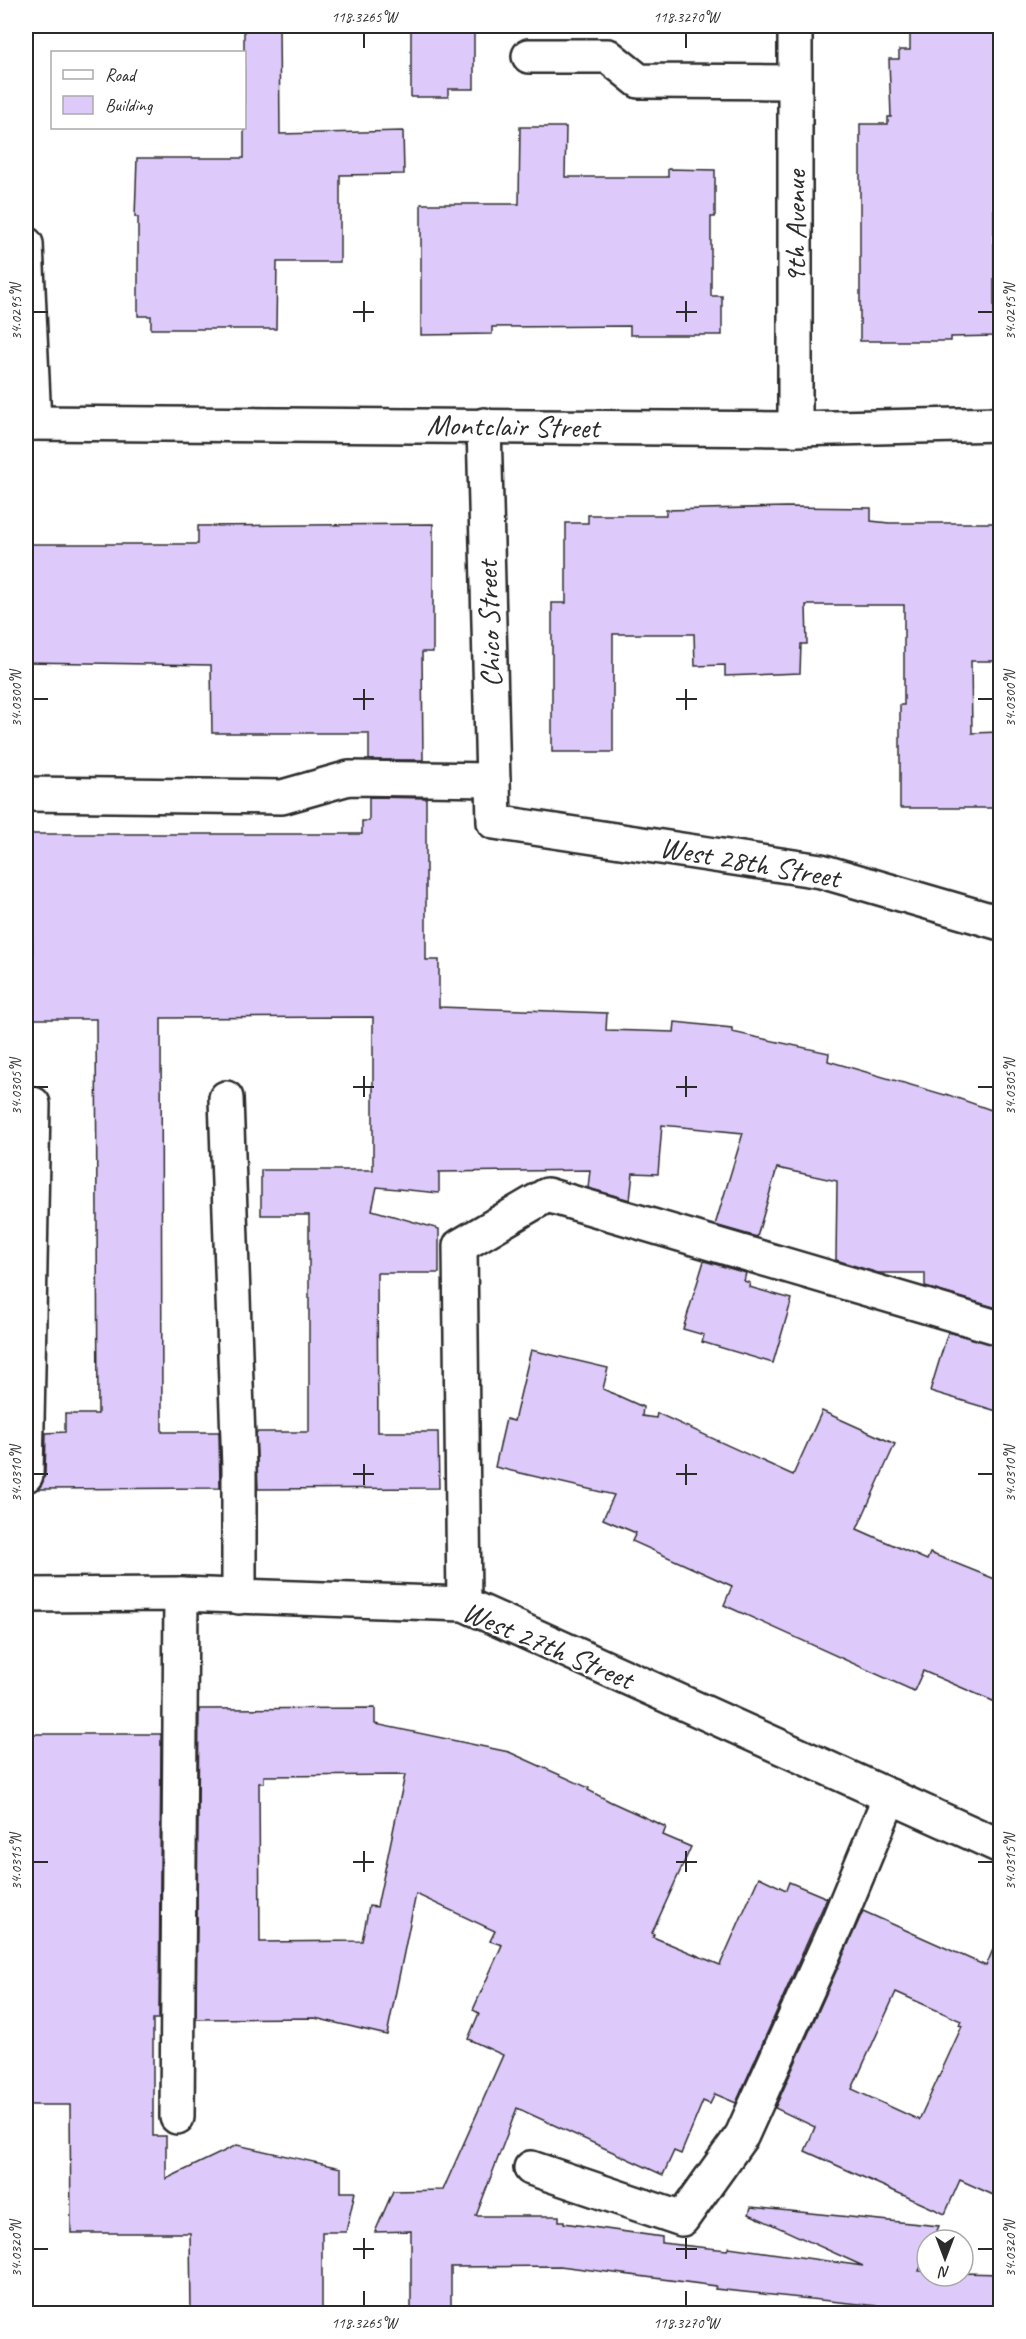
<svg xmlns="http://www.w3.org/2000/svg" width="1026" height="2339" font-family="Caveat,sans-serif">
<style>
.building{fill:#ddc9fa;stroke:#2b2b2b;stroke-width:1.5;fill-rule:evenodd}
.lines{fill:none;stroke-linecap:round;stroke-linejoin:round}
.minor-casing{stroke:#2b2b2b;stroke-width:38}
.minor{stroke:#fff;stroke-width:33}
.ticks{fill:none;stroke:#2b2b2b;stroke-width:2}
.labels{text-anchor:middle;stroke-width:4.5;stroke-linejoin:round;paint-order:stroke}
.street-label{font-size:30px;fill:#2b2b2b;stroke:#fff}
.neatline{fill:none;stroke:#2b2b2b;stroke-width:2}
.ticks-label{font-size:15px;text-anchor:middle;fill:#2b2b2b}
</style>
<rect width="100%" height="100%" fill="#fff"/>
<filter id="ink" filterUnits="userSpaceOnUse"><feTurbulence type="fractalNoise" baseFrequency=".0167" numOctaves="2"/><feDisplacementMap in="SourceGraphic" scale="12" xChannelSelector="R" yChannelSelector="G"/><feConvolveMatrix kernelMatrix="1 2 1 2 8 2 1 2 1" color-interpolation-filters="sRGB"/></filter>
<g filter="url(#ink)">
<g class="building">
<polygon points="244,26 279,26 280,134 403,131 404,174 340,175 340,262 277,262 276,329 151,329 151,316 138,316 138,217 135,217 137,158 244,158"/>
<polygon points="411,26 474,26 474,89 448,89 448,97 411,97"/>
<polygon points="910,26 1000,26 1000,186 994,186 994,336 951,337 951,341 860,341 860,124 888,124 888,117 891,117 889,59 899,59 899,50 910,50"/>
<polygon points="520,127 566,127 565,177 668,177 668,169 715,170 715,217 711,217 711,296 722,296 722,335 630,335 630,326 492,327 492,334 421,335 421,204 519,204"/>
<polygon points="786,507 871,508 871,521 889,523 1000,523 1000,661 971,661 972,733 1000,732 1000,808 900,808 900,705 904,705 904,605 806,605 807,644 801,644 800,673 725,676 725,665 695,666 694,634 613,634 613,752 552,752 552,603 566,603 566,523 588,523 588,515 666,515 666,510"/>
<polygon points="433,524 433,652 422,652 423,760 369,760 369,733 212,733 211,665 26,662 26,544 198,544 198,526"/>
<polygon points="369,797 426,798 426,960 439,960 439,1007 607,1013 606,1030 674,1032 675,1022 732,1028 732,1032 829,1053 828,1061 945,1095 946,1094 1000,1113 1000,1175 994,1194 1000,1195 1000,1309 925,1287 925,1273 878,1273 836,1260 837,1181 777,1168 757,1237 715,1225 743,1133 662,1125 658,1174 633,1173 630,1200 588,1188 590,1170 439,1172 439,1193 377,1187 372,1210 439,1229 439,1273 377,1273 378,1432 438,1432 439,1488 258,1489 256,1432 309,1432 309,1215 261,1215 261,1170 373,1170 373,1017 161,1018 162,1432 219,1432 220,1488 38,1489 42,1484 45,1475 46,1433 65,1432 65,1414 98,1414 96,1019 33,1019 32,898 26,898 26,834 362,834 362,821 369,821"/>
<polygon points="704,1261 746,1273 744,1281 750,1283 749,1287 792,1299 773,1363 702,1342 704,1335 683,1329"/>
<polygon points="948,1332 1000,1346 1000,1412 930,1391"/>
<polygon points="531,1350 608,1368 603,1389 643,1407 642,1416 656,1418 657,1413 793,1475 822,1411 895,1444 857,1529 927,1560 930,1553 1000,1581 1000,1704 923,1671 914,1691 724,1605 732,1586 632,1541 636,1533 603,1519 614,1495 495,1467 506,1419 514,1421"/>
<path d="M 375,1708 L 375,1724 L 509,1752 L 589,1788 L 588,1790 L 611,1802 L 666,1827 L 663,1835 L 691,1847 L 652,1933 L 654,1934 L 653,1937 L 720,1965 L 759,1877 L 786,1890 L 789,1882 L 827,1898 L 736,2103 L 715,2094 L 710,2104 L 703,2101 L 681,2154 L 674,2151 L 663,2175 L 517,2108 L 476,2216 L 559,2216 L 559,2221 L 564,2221 L 564,2223 L 662,2237 L 662,2243 L 727,2250 L 729,2247 L 863,2266 L 749,2214 L 751,2207 L 939,2226 L 933,2240 L 927,2240 L 927,2254 L 919,2271 L 927,2272 L 927,2276 L 963,2276 L 963,2273 L 1000,2274 L 1000,2313 L 946,2313 L 715,2289 L 716,2286 L 560,2266 L 451,2267 L 451,2313 L 411,2313 L 411,2231 L 375,2232 L 393,2191 L 443,2190 L 503,2055 L 468,2039 L 479,2013 L 473,2010 L 502,1945 L 490,1941 L 495,1931 L 416,1894 L 387,2035 L 315,2018 L 196,2019 L 199,1709 ZM 405,1775 L 377,1907 L 369,1906 L 362,1941 L 260,1942 L 259,1783 L 264,1783 L 264,1776 Z"/>
<polygon points="26,1734 161,1734 159,2019 153,2019 153,2136 166,2136 166,2179 237,2145 341,2168 341,2192 355,2192 346,2232 322,2232 322,2313 191,2313 190,2233 71,2233 70,2105 26,2105"/>
<path d="M 863,1911 L 986,1966 L 1000,1933 L 1000,2198 L 960,2180 L 945,2214 L 805,2151 L 815,2127 L 775,2108 ZM 896,1992 L 961,2021 L 959,2025 L 962,2026 L 919,2120 L 852,2089 Z"/>
</g>
<g class="lines">
<defs>
<g id="minor">
<polyline points="795,26 795,429"/>
<polyline points="529,56 608,56 639,81 795,82"/>
<polyline points="26,244 34,423"/>
<polyline points="26,423 795,429 1000,424"/>
<polyline points="484,425 494,822 821,871 1000,923"/>
<polyline points="26,794 282,797 349,778 493,780"/>
<polyline points="226,1098 239,1468 239,1597"/>
<polyline points="26,1475 33,1104"/>
<polyline points="26,1595 181,1594 464,1604 1000,1846"/>
<polyline points="464,1604 460,1246 547,1195 1000,1328"/>
<polyline points="177,2117 181,1594"/>
<polyline points="531,2168 682,2219 742,2135 837,1924 890,1796"/>
</g>
</defs>
<use href="#minor" class="minor-casing"/>
<use href="#minor" class="minor"/>
</g>
</g>
<path class="ticks" d="M 364,33 L 364,48M 686,33 L 686,48M 364,301 L 364,322M 686,301 L 686,322M 33,312 L 48,312M 353,312 L 374,312M 676,312 L 697,312M 978,312 L 993,312M 364,689 L 364,710M 686,689 L 686,710M 33,699 L 48,699M 353,699 L 374,699M 676,699 L 697,699M 978,699 L 993,699M 364,1076 L 364,1097M 686,1076 L 686,1097M 33,1087 L 48,1087M 353,1087 L 374,1087M 676,1087 L 697,1087M 978,1087 L 993,1087M 364,1464 L 364,1485M 686,1464 L 686,1485M 33,1474 L 48,1474M 353,1474 L 374,1474M 676,1474 L 697,1474M 978,1474 L 993,1474M 364,1851 L 364,1872M 686,1851 L 686,1872M 33,1862 L 48,1862M 353,1862 L 374,1862M 676,1862 L 697,1862M 978,1862 L 993,1862M 364,2238 L 364,2259M 686,2238 L 686,2259M 33,2249 L 48,2249M 353,2249 L 374,2249M 676,2249 L 697,2249M 978,2249 L 993,2249M 364,2291 L 364,2306M 686,2291 L 686,2306"/>
<g class="labels">
<g class="street-label">
<text transform="translate(795 227) rotate(-90)" y="10">9th Avenue</text>
<text transform="translate(513 426) rotate(1)" y="10">Montclair Street</text>
<text transform="translate(489 624) rotate(-92)" y="10">Chico Street</text>
<text transform="translate(750 862) rotate(10)" y="10">West 28th Street</text>
<text transform="translate(548 1645) rotate(23)" y="10">West 27th Street</text>
</g>
</g>
<rect width="1026" height="2339" fill="none" stroke="#fff" stroke-width="66"/>
<rect x="51" y="51" width="195" height="78" fill="#ffffff" stroke="#aaaaaa" stroke-width="1.5"/>
<rect x="63" y="70" width="30" height="9" fill="#ffffff" stroke="#aaaaaa" stroke-width="1.5"/>
<text x="105" y="81" font-size="18" fill="#2b2b2b">Road</text>
<rect x="63" y="96" width="30" height="18" fill="#ddc9fa" stroke="#aaaaaa" stroke-width="1.5"/>
<text x="105" y="111" font-size="18" fill="#2b2b2b">Building</text>
<g transform="translate(945 2258) rotate(180)"><circle r="28" fill="#ffffff" stroke="#aaaaaa" stroke-width="1.5"/>
<path d="M0-4.5L10 22L0 15L-10 22Z" fill="#2b2b2b"/>
<text y="-9" font-size="16" font-weight="bold" text-anchor="middle" fill="#2b2b2b">N</text>
</g>
<rect x="33" y="33" width="960" height="2273" class="neatline"/>
<g class="ticks-label">
<text x="364" y="22">118.3265°W</text>
<text x="686" y="22">118.3270°W</text>
<text transform="translate(1010 312) rotate(-90)" y="5">34.0295°N</text>
<text transform="translate(16 312) rotate(-90)" y="5">34.0295°N</text>
<text transform="translate(1010 699) rotate(-90)" y="5">34.0300°N</text>
<text transform="translate(16 699) rotate(-90)" y="5">34.0300°N</text>
<text transform="translate(16 1087) rotate(-90)" y="5">34.0305°N</text>
<text transform="translate(1010 1087) rotate(-90)" y="5">34.0305°N</text>
<text transform="translate(16 1474) rotate(-90)" y="5">34.0310°N</text>
<text transform="translate(1010 1474) rotate(-90)" y="5">34.0310°N</text>
<text transform="translate(16 1862) rotate(-90)" y="5">34.0315°N</text>
<text transform="translate(1010 1862) rotate(-90)" y="5">34.0315°N</text>
<text transform="translate(16 2249) rotate(-90)" y="5">34.0320°N</text>
<text transform="translate(1010 2249) rotate(-90)" y="5">34.0320°N</text>
<text x="364" y="2328">118.3265°W</text>
<text x="686" y="2328">118.3270°W</text>
</g>
</svg>
